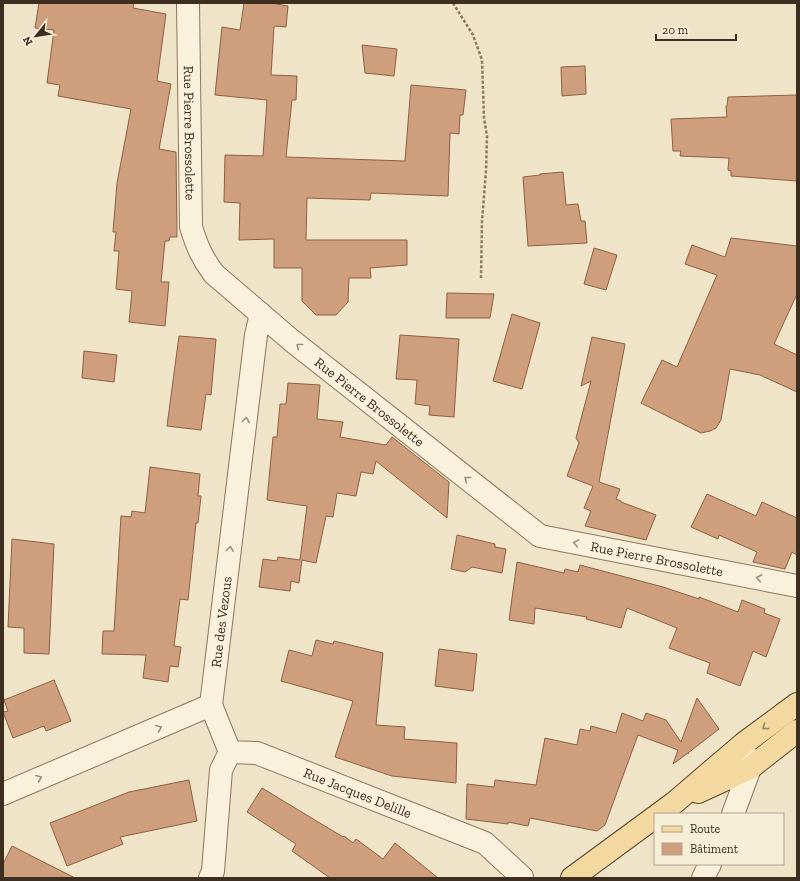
<svg xmlns="http://www.w3.org/2000/svg" width="800" height="881" font-family="'Zilla Slab',serif">
<style>
.building{fill:#cf9f7d;stroke:#8d5f41}
.lines{fill:none;stroke-linecap:round;stroke-linejoin:round}
.minor-casing{stroke:#8d765c;stroke-width:24}
.major-casing{stroke:#5b4430;stroke-width:24}
.path{stroke:#8d765c;stroke-width:2.5;stroke-dasharray:3 2;stroke-linecap:butt}
.minor{stroke:#faf1dc;stroke-width:22}
.major{stroke:#f3d9a0;stroke-width:22}
.oneway{stroke:#9c907e}
.oneway2{stroke:#988460}
.labels{text-anchor:middle;stroke-width:3.5;stroke-linejoin:round;paint-order:stroke}
.street-label{font-size:14px;fill:#3d2e20;stroke:#f7eed8}
</style>
<rect width="100%" height="100%" fill="#f0e4c8"/>
<g class="building">
<polygon points="39,3 134,3 133,8 166,14 157,81 171,84 159,149 176,152 177,237 170,237 169,241 165,241 161,282 169,282 165,326 129,322 132,291 116,289 119,251 114,251 116,232 113,232 117,183 131,109 58,96 60,85 47,83 54,30 35,28"/>
<polygon points="244,3 271,3 288,6 286,27 275,26 274,27 271,75 297,76 296,100 292,100 286,157 405,161 411,85 466,90 463,115 460,115 459,134 450,133 448,196 371,193 370,200 307,198 306,240 407,240 407,265 370,268 371,278 349,278 348,302 336,315 316,315 302,301 302,268 274,268 274,239 239,240 240,203 224,202 225,155 263,156 267,100 215,95 222,27 240,30"/>
<polygon points="362,45 397,49 394,76 365,73"/>
<polygon points="585,66 586,94 562,96 561,67"/>
<polygon points="797,95 797,181 731,176 731,171 728,170 729,158 680,156 681,151 673,151 671,119 727,117 726,106 727,106 728,97"/>
<polygon points="563,172 566,205 578,204 581,221 585,221 587,243 528,246 523,177 540,175 540,174"/>
<polygon points="731,238 797,246 797,294 774,344 797,355 797,392 760,375 730,369 721,420 716,428 710,431 701,433 641,403 662,360 677,367 717,275 685,264 692,245 725,257"/>
<polygon points="594,248 617,255 606,290 584,284"/>
<polygon points="447,293 494,294 490,318 446,318"/>
<polygon points="512,314 540,323 522,389 493,381"/>
<polygon points="400,335 459,339 454,417 429,415 430,406 415,404 417,380 396,379"/>
<polygon points="179,336 216,339 211,395 206,394 201,430 167,426"/>
<polygon points="592,337 625,344 599,482 620,489 616,499 621,501 621,502 656,515 646,540 585,526 591,511 584,508 593,486 567,476 579,443 576,438 591,381 581,386"/>
<polygon points="84,351 117,355 114,382 82,378"/>
<polygon points="288,383 320,385 317,419 343,422 340,437 386,445 392,437 449,482 447,518 376,461 373,474 361,472 356,496 337,493 333,517 326,516 316,563 302,560 299,583 291,581 290,591 259,587 263,559 277,561 278,557 300,560 307,506 267,500 273,437 277,437 280,404 286,404"/>
<polygon points="150,467 200,474 198,496 201,496 198,523 196,523 188,600 180,599 174,646 181,647 178,667 170,666 168,682 143,678 146,655 102,654 103,631 114,631 121,516 131,517 132,511 145,513"/>
<polygon points="707,494 756,516 762,502 797,518 797,555 792,552 785,569 753,562 757,552 719,535 718,539 691,527"/>
<polygon points="457,535 495,544 495,547 506,549 502,573 472,567 465,572 451,569"/>
<polygon points="12,539 54,544 49,654 24,653 24,628 8,627"/>
<polygon points="517,562 564,573 565,569 578,572 580,565 663,587 699,599 699,597 738,612 742,600 765,609 764,613 780,619 766,657 753,651 740,686 707,673 710,663 669,648 677,628 627,608 621,628 586,619 587,617 535,608 534,624 509,620"/>
<polygon points="316,640 333,644 334,641 383,653 376,725 405,727 404,739 457,743 456,783 392,776 335,757 353,701 281,681 289,650 312,656"/>
<polygon points="439,649 477,654 473,691 435,686"/>
<polygon points="54,680 71,721 46,731 44,726 13,738 3,712 8,711 4,700"/>
<polygon points="697,698 719,729 688,753 689,754 688,753 673,764 678,750 638,735 605,825 597,831 530,818 528,826 508,822 508,824 466,819 467,784 494,787 495,780 536,785 545,738 577,745 580,729 590,731 591,726 616,733 622,713 643,721 646,713 666,720 681,742"/>
<polygon points="189,780 197,821 120,837 123,844 67,866 50,823 129,792"/>
<polygon points="262,788 343,837 344,836 353,843 356,839 383,859 395,843 438,878 330,878 292,851 296,844 247,812"/>
<polygon points="12,846 75,878 3,878 3,864"/>
</g>
<g class="lines">
<defs>
<g id="minor">
<path id="s1" d="M 188,3 L 191,227 C 197,246 202,258 214,274 L 291,340 L 540,536 L 797,586"/>
<path id="s2" d="M 211,705 L 230,752 L 257,753 L 485,843 L 522,877"/>
<path id="s3" d="M 3,794 L 211,705 L 256,335 L 261,314"/>
<polyline points="733,814 750,768 746,755"/>
<polyline points="210,878 213,871 221,770 230,752"/>
<polyline points="703,878 710,864"/>
</g>
<g id="major">
<polyline points="698,792 750,768 797,731"/>
<polyline points="659,814 674,803 743,744 797,704"/>
<polyline points="572,878 655,817"/>
</g>
</defs>
<use href="#minor" class="minor-casing"/>
<use href="#major" class="major-casing"/>
<polyline class="path" points="453,3 473,35 482,60 484,118 487,136 486,171 482,221 481,278"/>
<use href="#minor" class="minor"/>
<use href="#major" class="major"/>
</g>
<defs><path id="oneway-chevron" d="M-2-3.5L2.5 0L-2 3.5" fill="none" stroke-width="1.6" stroke-linecap="round" stroke-linejoin="round"/></defs>
<g class="oneway">
<use href="#oneway-chevron" transform="translate(299 346) rotate(-142)"/>
<use href="#oneway-chevron" transform="translate(246 420) rotate(-83)"/>
<use href="#oneway-chevron" transform="translate(467 479) rotate(-142)"/>
<use href="#oneway-chevron" transform="translate(576 543) rotate(-169)"/>
<use href="#oneway-chevron" transform="translate(230 549) rotate(-83)"/>
<use href="#oneway-chevron" transform="translate(759 578) rotate(-169)"/>
<use href="#oneway-chevron" transform="translate(159 728) rotate(-23)"/>
<use href="#oneway-chevron" transform="translate(39 778) rotate(-23)"/>
</g>
<use class="oneway2" href="#oneway-chevron" transform="translate(765 727) rotate(144)"/>
<g class="labels">
<g class="street-label">
<text dy="5" stroke="none"><textPath href="#s1" startOffset="130">Rue Pierre Brossolette</textPath></text>
<text dy="5" stroke="none"><textPath href="#s1" startOffset="478">Rue Pierre Brossolette</textPath></text>
<text dy="5" stroke="none"><textPath href="#s1" startOffset="814">Rue Pierre Brossolette</textPath></text>
<text dy="5" stroke="none"><textPath href="#s3" startOffset="310">Rue des Vezous</textPath></text>
<text dy="5" stroke="none"><textPath href="#s2" startOffset="186">Rue Jacques Delille</textPath></text>
</g>
</g>
<rect width="800" height="881" fill="none" stroke="#3d2e20" stroke-width="8"/>
<rect x="654" y="813" width="130" height="52" fill="#f7eed8" stroke="#ada18e"/>
<rect x="662" y="826" width="20" height="6" fill="#f3d9a0" stroke="#ada18e"/>
<text x="690" y="833" font-size="12" fill="#3d2e20">Route</text>
<rect x="662" y="843" width="20" height="12" fill="#cf9f7d" stroke="#ada18e"/>
<text x="690" y="853" font-size="12" fill="#3d2e20">Bâtiment</text>
<g transform="translate(36 36) rotate(240)" stroke="#f7eed8" stroke-width="3" paint-order="stroke">
<path d="M0-3L7 15L0 10L-7 15Z" fill="#3d2e20"/>
<text y="-6" font-size="11" font-weight="bold" text-anchor="middle" fill="#3d2e20">N</text>
</g>
<path d="M656 34v6h80v-6" fill="none" stroke="#3d2e20" stroke-width="2"/>
<text x="662" y="34" font-size="12" fill="#3d2e20" stroke="#f7eed8" stroke-width="3" paint-order="stroke">20 m</text>
</svg>
